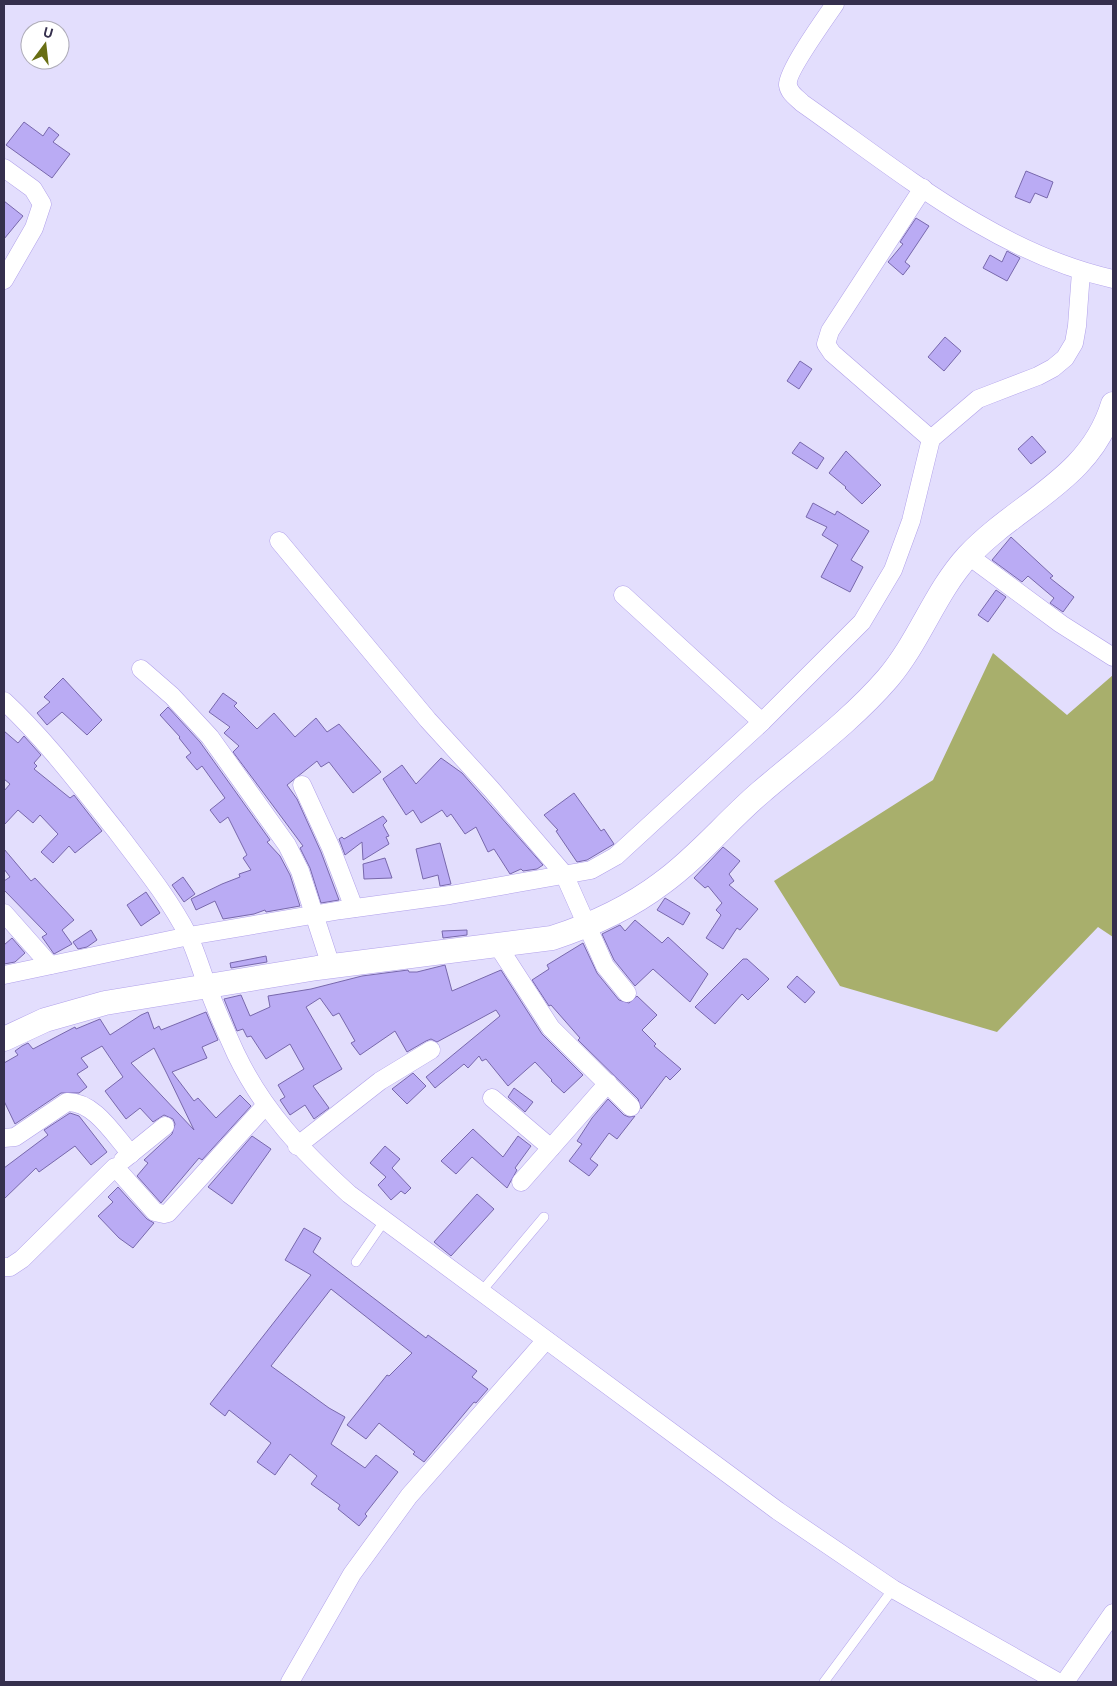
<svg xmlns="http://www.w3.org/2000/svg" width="1117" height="1686" font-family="Ubuntu,sans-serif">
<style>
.forest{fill:#a8af6c}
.building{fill:#baabf4;stroke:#7868ac;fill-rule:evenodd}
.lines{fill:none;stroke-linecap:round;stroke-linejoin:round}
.lane-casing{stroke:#b1a1ea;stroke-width:10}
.street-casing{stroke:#b1a1ea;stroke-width:19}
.secondary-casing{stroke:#b1a1ea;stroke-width:25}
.lane{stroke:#fff;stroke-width:9}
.street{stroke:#fff;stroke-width:18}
.secondary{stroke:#fff;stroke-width:24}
</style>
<rect width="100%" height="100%" fill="#e3defd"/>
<polygon class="forest" points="993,653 1067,715 1113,675 1113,937 1098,927 997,1032 840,986 774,881 933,780"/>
<g class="building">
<polygon points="24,122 43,136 49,127 59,135 53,142 70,154 52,178 6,145"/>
<polygon points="1026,171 1053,182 1047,198 1035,193 1030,203 1015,197"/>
<polygon points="4,201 23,216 4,239"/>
<polygon points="916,218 929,226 905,262 910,266 903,275 888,262 903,244 900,242"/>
<polygon points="1007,251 1020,258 1007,281 983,268 990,255 1002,262"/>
<polygon points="945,337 961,351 944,371 928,357"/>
<polygon points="800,361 812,369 799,389 787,381"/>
<polygon points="1032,436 1046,452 1031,464 1018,449"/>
<polygon points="800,442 824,458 817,469 792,453"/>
<polygon points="846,451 881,485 862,504 845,488 846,487 829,473"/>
<polygon points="813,503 835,515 837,511 869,531 851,560 863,567 850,592 821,577 838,545 822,535 827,527 806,517"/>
<polygon points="1011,537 1053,576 1050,578 1074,597 1063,612 1050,603 1054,598 1028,576 1022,582 992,560"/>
<polygon points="996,590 1006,597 988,622 978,615"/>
<polygon points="63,678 102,720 87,735 62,712 47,725 37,713 50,702 44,697"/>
<polygon points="223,693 237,703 234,706 257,729 274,713 295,737 316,718 327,732 339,724 381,772 353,793 329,762 321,767 317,761 287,785 297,799 321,852 339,900 321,903 310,868 300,848 303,846 233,752 239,746 224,733 230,727 209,712"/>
<polygon points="168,707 200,742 270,840 267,842 280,856 290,875 300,906 266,912 265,910 254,914 223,919 215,901 196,910 191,899 222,884 240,877 239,874 251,870 243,858 247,855 228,817 220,823 210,810 225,798 202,766 197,770 186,757 191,753 179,738 180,737 160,715"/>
<polygon points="4,731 18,743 24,736 41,755 34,763 37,766 34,769 70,798 74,795 102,831 75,853 69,846 53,863 41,852 58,834 40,815 33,823 18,810 4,825 4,791 10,784 4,779"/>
<polygon points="441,758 462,773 543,865 537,869 523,871 521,869 510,874 494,849 488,852 476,827 465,834 451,814 447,817 442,810 421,823 413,810 406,815 383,779 402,765 416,784"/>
<polygon points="574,793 601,831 604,829 614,844 587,860 577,862 556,831 558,830 544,815"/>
<polygon points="383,816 387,821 383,825 389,836 386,837 389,844 363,860 362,842 345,855 339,839 342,837 344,839"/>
<polygon points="440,843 451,884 440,886 438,875 423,879 416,849"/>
<polygon points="723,847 740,861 729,874 734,881 729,885 758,909 740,930 737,928 723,949 706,938 721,915 716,910 722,903 708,886 705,888 694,878"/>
<polygon points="4,849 31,881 35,878 74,920 62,930 72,944 54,954 42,937 47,934 4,890 4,881 10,877 4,869"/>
<polygon points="385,858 392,878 364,879 363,864"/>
<polygon points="183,877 195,894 184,902 172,885"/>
<polygon points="146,892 160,913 141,926 127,905"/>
<polygon points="665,898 690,913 683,925 657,910"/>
<polygon points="635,920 662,943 668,937 708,974 690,1002 653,969 635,986 614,960 602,934 620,925 625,931"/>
<polygon points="91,930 97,940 87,947 78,949 73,942"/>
<polygon points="467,930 467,935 443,938 442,931"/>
<polygon points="12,938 25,953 15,962 4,964 4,945"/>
<polygon points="583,943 597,973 619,1000 629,1003 637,996 657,1015 642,1030 656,1044 654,1046 681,1069 670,1080 666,1076 641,1109 638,1099 578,1040 580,1038 551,1005 549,1006 532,980 549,969 547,965"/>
<polygon points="266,956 267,962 231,968 230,963"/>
<polygon points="743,959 747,959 769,979 748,1000 742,994 715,1024 695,1007"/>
<polygon points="445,965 452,991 501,970 542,1034 583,1075 564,1093 551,1081 552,1080 535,1062 508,1086 486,1059 482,1061 479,1056 468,1068 464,1064 435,1088 426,1077 500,1016 496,1010 437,1042 431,1039 426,1041 407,1052 395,1031 360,1055 351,1043 355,1041 339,1013 333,1016 320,998 306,1007 342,1069 313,1086 329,1108 314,1119 305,1105 290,1115 280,1100 285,1097 278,1085 304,1069 290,1044 266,1059 251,1036 247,1037 243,1029 237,1031 224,999 241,995 250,1016 270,1007 268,996 311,989 362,976 408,970 409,972 417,972"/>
<polygon points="797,976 815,992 805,1003 787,987"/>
<path d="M 148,1012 L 154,1029 L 159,1026 L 161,1030 L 206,1012 L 218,1040 L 202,1047 L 207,1058 L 172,1072 L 194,1101 L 198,1098 L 216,1118 L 240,1095 L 251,1106 L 202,1160 L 199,1158 L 161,1203 L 137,1176 L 148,1163 L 144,1160 L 172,1134 L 175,1124 L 173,1119 L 164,1115 L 153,1122 L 140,1108 L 126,1119 L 105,1091 L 123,1077 L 102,1046 L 81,1058 L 88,1067 L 77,1074 L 87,1087 L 79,1093 L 61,1093 L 15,1124 L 4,1101 L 4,1063 L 18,1055 L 15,1051 L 22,1046 L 28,1043 L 33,1049 L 75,1027 L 76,1029 L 100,1019 L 110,1035 L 141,1015 ZM 154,1048 L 167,1074 L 194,1130 L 131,1063 Z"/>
<polygon points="413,1073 426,1086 407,1104 392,1089"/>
<polygon points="514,1088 533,1102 525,1112 508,1097"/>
<polygon points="608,1099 624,1115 629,1117 635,1116 617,1139 609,1133 590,1159 598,1165 589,1176 569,1161 582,1144 577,1141 592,1118"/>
<polygon points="70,1113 79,1116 107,1152 91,1165 75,1146 39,1172 36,1168 4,1199 4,1168 48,1135 44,1130"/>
<polygon points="473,1129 503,1157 518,1136 531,1146 515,1168 517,1170 507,1188 472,1157 456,1174 441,1161"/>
<polygon points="252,1136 271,1149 232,1204 208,1187"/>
<polygon points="385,1146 400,1159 392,1168 411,1188 405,1194 401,1191 391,1200 378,1185 386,1177 370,1163"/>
<polygon points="118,1187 147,1219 154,1223 133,1248 119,1238 98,1216 113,1202 108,1197"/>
<polygon points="477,1194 494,1209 451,1256 434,1242"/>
<polygon points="304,1228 321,1238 313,1252 426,1338 428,1335 477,1371 472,1377 488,1389 476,1403 474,1402 424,1462 413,1454 415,1452 379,1423 366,1439 347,1425 387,1375 389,1376 412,1353 331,1289 271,1366 329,1408 345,1417 331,1444 365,1468 376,1455 398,1472 365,1514 367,1516 359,1526 338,1509 340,1505 311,1484 317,1476 290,1454 275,1475 257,1462 271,1443 229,1410 225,1416 210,1404 311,1275 285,1260"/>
</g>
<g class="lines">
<defs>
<g id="lane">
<polyline points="356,1262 385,1220"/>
<polyline points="481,1292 544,1217"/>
<polyline points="824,1682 893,1589"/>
</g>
<g id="street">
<path d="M 835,4 C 826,17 786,73 788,85 C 789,93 797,98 802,103 C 899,171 996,253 1113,279"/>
<polyline points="4,168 33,189 42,204 34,228 4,280"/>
<polyline points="923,188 830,331 826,344 832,353 931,439"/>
<polyline points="279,541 428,720 491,789 564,874 605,966 627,993"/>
<polyline points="969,556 1061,624 1113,657"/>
<polyline points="623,595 762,722"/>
<polyline points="141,669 172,696 210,737 287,845 300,871 331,966"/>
<path d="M 4,701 C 46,740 81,787 117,832 C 142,865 169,898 188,935 C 196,951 201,970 208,988 C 216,1010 226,1032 236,1054 C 264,1112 302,1151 349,1194 L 778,1511 L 893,1589 L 1058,1682"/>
<polyline points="302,785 331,848 354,908"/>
<polyline points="4,913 50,965"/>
<polyline points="498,946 551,1028 631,1107"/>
<polyline points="4,975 189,936 341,910 450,895 591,870 616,856 762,722 862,622 893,570 911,521 931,439 978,399 1038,376 1053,368 1065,358 1074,343 1077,326 1081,272"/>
<polyline points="492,1098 551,1148"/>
<path d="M 4,1138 L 15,1137 L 67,1102 C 94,1101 114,1135 131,1154"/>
<polyline points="297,1146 380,1081 431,1050"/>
<polyline points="123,1160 165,1126"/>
<polyline points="521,1182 608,1083"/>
<polyline points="4,1267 10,1267 22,1259 115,1167 155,1212 164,1214 168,1213 265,1106"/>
<polyline points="290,1682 352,1574 409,1496 546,1340"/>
<polyline points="1065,1682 1113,1613"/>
</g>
<path id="secondary" d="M 4,1039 L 45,1020 L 105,1003 L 317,968 L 552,938 C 592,925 629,908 662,883 C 698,857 727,821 761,792 C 804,755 851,721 888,678 C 920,640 935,592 968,556 C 1019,502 1090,480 1113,404"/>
</defs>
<use href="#lane" class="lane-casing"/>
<use href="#street" class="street-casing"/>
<use href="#secondary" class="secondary-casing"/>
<use href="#lane" class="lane"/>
<use href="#street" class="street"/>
<use href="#secondary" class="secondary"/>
</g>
<rect width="1117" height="1686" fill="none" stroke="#352f4d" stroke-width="10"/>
<g transform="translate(45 45) rotate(15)"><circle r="24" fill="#ffffff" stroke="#aeacb8"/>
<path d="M0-4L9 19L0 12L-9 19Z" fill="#686e13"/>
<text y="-8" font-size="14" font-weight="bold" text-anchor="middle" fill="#352f4d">U</text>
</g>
</svg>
